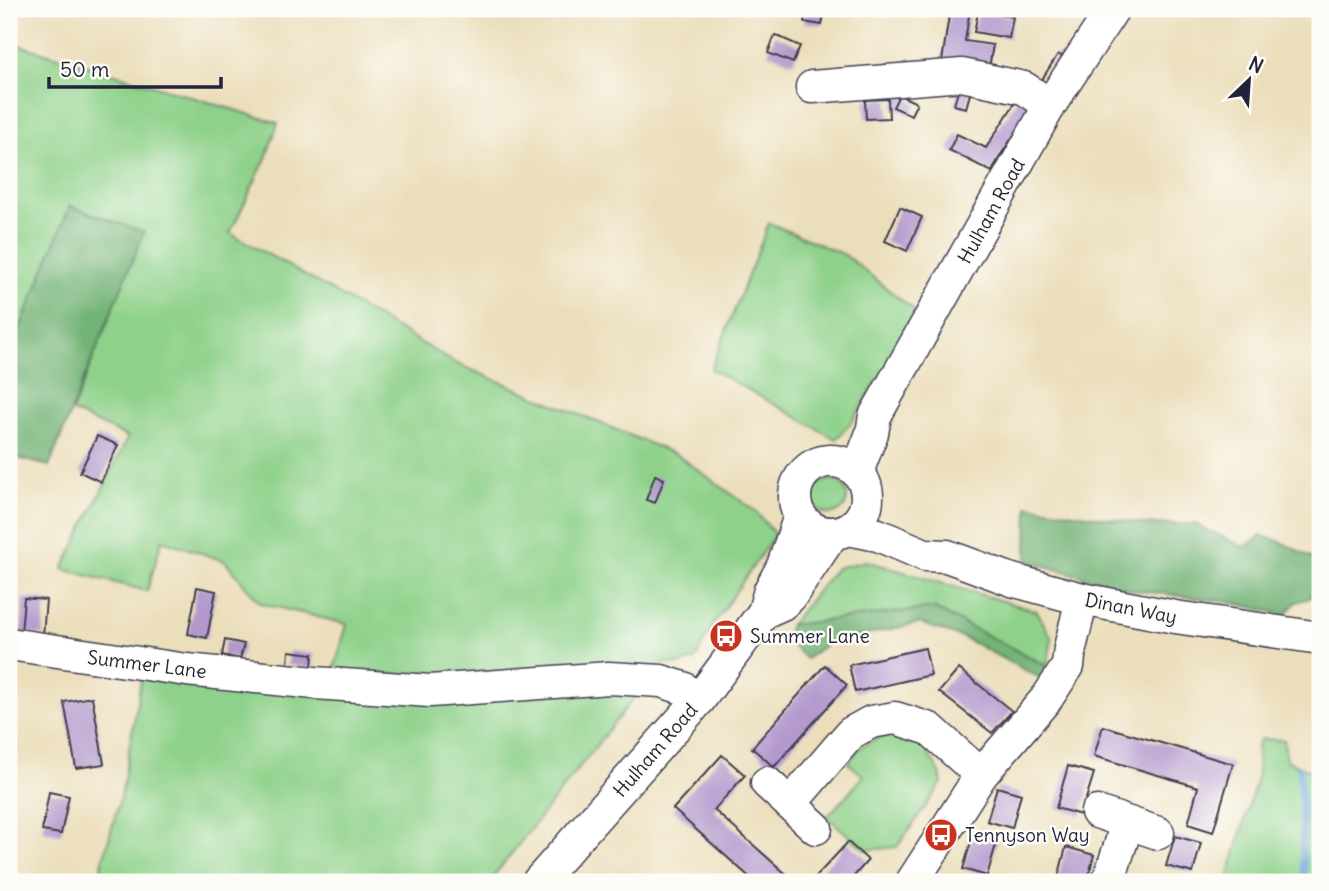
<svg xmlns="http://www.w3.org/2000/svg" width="1329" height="891" font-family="Delius,sans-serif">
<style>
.green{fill:#8ed18a;stroke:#587a62;stroke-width:2}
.forest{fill:#72b376;stroke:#4a6a58;stroke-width:2}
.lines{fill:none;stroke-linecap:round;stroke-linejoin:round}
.stream{stroke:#68a1d7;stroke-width:7}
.building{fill:#b399cd}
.minor-casing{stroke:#403e4e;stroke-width:35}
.minor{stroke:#fff;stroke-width:32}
.labels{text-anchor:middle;stroke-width:5;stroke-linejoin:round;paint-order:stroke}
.street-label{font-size:19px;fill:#22223b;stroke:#fdfcf7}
.poi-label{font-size:19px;fill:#22223b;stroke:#fdfcf7;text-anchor:start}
</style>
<rect width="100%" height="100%" fill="#fdfcf7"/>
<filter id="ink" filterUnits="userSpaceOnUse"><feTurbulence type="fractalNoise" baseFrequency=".0143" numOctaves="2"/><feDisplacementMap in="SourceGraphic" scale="14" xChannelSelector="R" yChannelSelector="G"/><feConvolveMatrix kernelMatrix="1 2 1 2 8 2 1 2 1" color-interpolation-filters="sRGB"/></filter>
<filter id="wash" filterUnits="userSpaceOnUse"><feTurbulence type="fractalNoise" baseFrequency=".00686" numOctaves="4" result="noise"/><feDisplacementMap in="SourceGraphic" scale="28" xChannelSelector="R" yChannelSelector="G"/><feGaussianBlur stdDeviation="1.57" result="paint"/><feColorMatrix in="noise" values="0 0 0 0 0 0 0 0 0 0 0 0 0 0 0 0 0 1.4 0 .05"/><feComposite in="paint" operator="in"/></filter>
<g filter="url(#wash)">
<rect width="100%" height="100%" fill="#ebdebb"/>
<g class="green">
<polygon points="9,42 278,123 266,158 230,233 333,291 455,363 677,455 755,511 775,534 711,628 695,660 677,665 665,663 648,670 599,667 405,675 334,670 347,624 260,603 225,561 162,540 147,591 63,569 128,437 72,412 143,232 70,206 19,331 9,328"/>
<polygon points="769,223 845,255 919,314 851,423 836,439 711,369"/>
<circle cx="830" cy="497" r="17"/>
<polygon points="866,561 1037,611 1052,639 1047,666 933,608 790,625 836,568"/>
<polygon points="142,674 640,690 489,882 97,882 122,791"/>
<path d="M 896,733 L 921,742 L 940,773 L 942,783 L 897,847 L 865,850 L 827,817 L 864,776 L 848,763 C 857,746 877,736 896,733 Z"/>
<polygon points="1261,739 1284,740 1286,760 1312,772 1320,852 1320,882 1227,882 1258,774 1257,745"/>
</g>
<g class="forest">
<polygon points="70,206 144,232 49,466 9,456 9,328 19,331"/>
<polygon points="1028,506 1146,524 1195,524 1244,547 1261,536 1279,541 1320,562 1320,579 1310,598 1296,602 1285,615 1230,602 1133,590 1027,561"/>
<polygon points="933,608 1047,666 1044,680 964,638 919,623 828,643 806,659 785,639 790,625"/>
</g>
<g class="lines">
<polyline class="stream" points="1300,768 1304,882"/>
</g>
<g id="blocks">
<g class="building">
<polygon points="806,9 825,9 822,25 804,22"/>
<polygon points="950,9 970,9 965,41 993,45 989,68 942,61"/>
<polygon points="978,12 1013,17 1009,38 974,32"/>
<polygon points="775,35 800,46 793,63 768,53"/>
<polygon points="1058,54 1068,60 1048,90 1039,84"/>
<polygon points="960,84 972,87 966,108 954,105"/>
<polygon points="899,95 917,103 911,115 893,107"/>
<polygon points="1020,95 1035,104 1000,156 992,172 949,150 957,134 986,148"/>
<polygon points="888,99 889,118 866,119 865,100"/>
<polygon points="900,207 922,217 907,251 885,241"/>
<polygon points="97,436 118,445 101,482 80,472"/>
<polygon points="655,475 664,479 655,503 646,500"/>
<polygon points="197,587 216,591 207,638 188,634"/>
<polygon points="24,598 46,600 43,635 21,633"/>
<polygon points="225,640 244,644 240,659 222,655"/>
<polygon points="925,648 931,675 855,692 849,665"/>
<polygon points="289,651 313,654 312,668 288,665"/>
<polygon points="825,665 847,685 774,767 752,748"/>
<polygon points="959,669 1012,711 992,733 939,692"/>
<polygon points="92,697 104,764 76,768 64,702"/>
<polygon points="1103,726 1233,764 1213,832 1188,824 1198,787 1094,756"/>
<polygon points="722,755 745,775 714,810 795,882 755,882 673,809"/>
<polygon points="1068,766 1094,773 1081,815 1056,808"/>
<polygon points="997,787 1021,794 1012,828 987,821"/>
<polygon points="49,792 69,796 61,834 42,831"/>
<polygon points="973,835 997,841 987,876 963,869"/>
<polygon points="1175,836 1201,843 1193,873 1166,866"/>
<polygon points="848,842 868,860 849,882 811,882"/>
<polygon points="1066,847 1094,855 1087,882 1057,882"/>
</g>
</g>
</g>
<g filter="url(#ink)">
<use href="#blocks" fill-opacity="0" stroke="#403e4e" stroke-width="2"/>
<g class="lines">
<defs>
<g id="minor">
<polyline points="812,87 962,75 1024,88 1050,105"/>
<circle cx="831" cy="497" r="36"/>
<polyline points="857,472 872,433 875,416 1050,105 1113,9"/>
<polyline points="849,529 878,535 925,555 947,556 1012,580 1082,599 1175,617 1320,638"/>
<polyline points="764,612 782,604 790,597 833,533"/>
<polyline points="9,644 187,670 315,683 430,691 609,678 661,681 683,688 699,700"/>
<polyline points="767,783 816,828"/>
<polyline points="790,804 851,733 871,722 895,718 930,729 981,775"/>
<polyline points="1097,812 1158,833"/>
<polyline points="538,882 699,700 764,612 770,590 783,566 800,516"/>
<polyline points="912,882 981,775 1047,698 1068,666 1070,648 1082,599"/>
<polyline points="1108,882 1122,840 1125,823"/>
</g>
</defs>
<use href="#minor" class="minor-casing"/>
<use href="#minor" class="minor"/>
</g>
</g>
<defs>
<symbol id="bus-disc" viewBox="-11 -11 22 22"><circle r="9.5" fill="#c8321e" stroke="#fdfcf7"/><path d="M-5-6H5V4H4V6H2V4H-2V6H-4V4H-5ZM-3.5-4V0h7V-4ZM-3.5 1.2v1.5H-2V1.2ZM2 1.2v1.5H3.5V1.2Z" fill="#fff"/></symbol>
</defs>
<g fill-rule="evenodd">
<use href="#bus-disc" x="707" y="617" width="38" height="38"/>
<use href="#bus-disc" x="922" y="816" width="38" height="38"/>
</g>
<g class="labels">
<g class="street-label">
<text transform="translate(991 211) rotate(-61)" y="7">Hulham Road</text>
<text transform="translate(1131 608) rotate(11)" y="7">Dinan Way</text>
<text transform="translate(147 664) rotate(7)" y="7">Summer Lane</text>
<text transform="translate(655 750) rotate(-49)" y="7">Hulham Road</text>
</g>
<g class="poi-label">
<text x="750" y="643">Summer Lane</text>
<text x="965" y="842">Tennyson Way</text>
</g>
</g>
<rect width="1329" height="891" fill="none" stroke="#fdfcf7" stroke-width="35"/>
<g transform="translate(1249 80) rotate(25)" stroke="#fdfcf7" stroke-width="5" paint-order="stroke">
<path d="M0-5L12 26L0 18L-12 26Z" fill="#22223b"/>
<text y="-10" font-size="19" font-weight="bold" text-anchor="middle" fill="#22223b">N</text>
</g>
<path d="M49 77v10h172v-10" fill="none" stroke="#22223b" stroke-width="3.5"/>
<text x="60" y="77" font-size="21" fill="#22223b" stroke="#fdfcf7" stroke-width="5" paint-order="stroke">50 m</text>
</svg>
